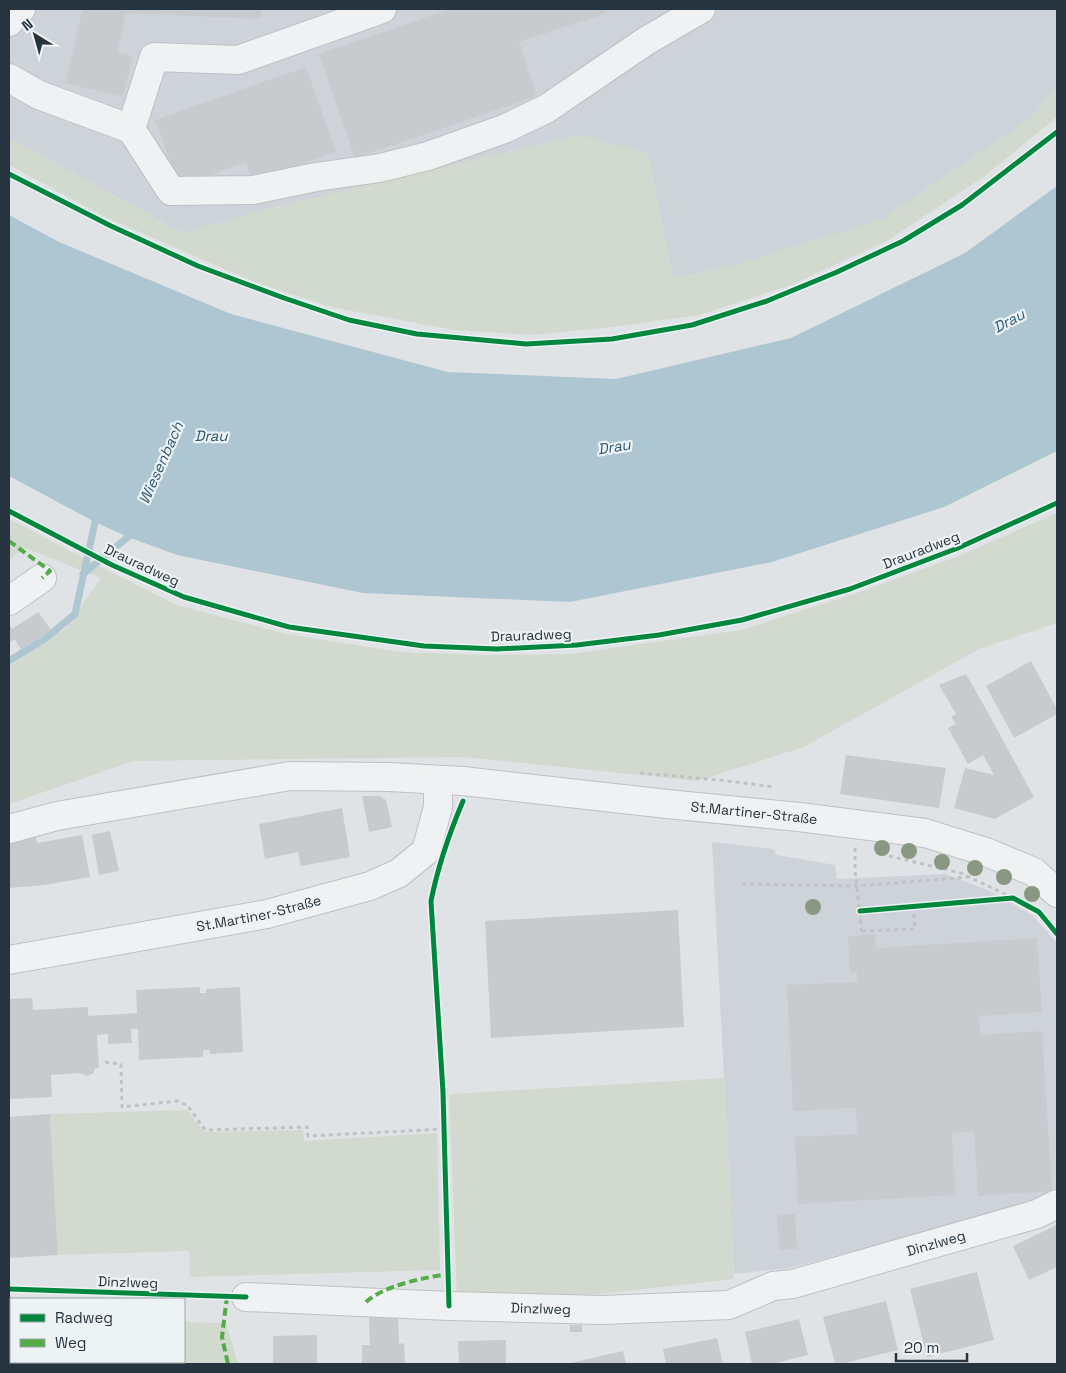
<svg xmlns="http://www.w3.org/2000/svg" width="1066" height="1373" font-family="'Space Grotesk',sans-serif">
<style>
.built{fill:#cdd3d9}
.green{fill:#d2dad0}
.water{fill:#adc6d1}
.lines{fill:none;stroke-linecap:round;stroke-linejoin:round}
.stream{stroke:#adc6d1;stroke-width:7}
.building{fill:#c8cbce}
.minor-casing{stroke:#bec1c3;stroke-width:30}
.path{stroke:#bfc3c5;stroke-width:3;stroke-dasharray:4 4;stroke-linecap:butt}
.minor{stroke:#eff1f2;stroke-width:28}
.quiet{stroke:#53ac46;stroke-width:4;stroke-dasharray:8 4;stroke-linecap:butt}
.cycleway-casing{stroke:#edf2f5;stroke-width:8}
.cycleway{stroke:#00873e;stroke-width:5}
.tree{fill:#899883}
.labels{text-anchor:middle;stroke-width:4.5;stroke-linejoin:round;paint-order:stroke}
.street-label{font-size:14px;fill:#26343f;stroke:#edf2f5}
.water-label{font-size:15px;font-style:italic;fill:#305b74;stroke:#edf2f5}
</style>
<rect width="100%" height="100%" fill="#e0e3e5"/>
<g class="built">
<polygon points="9,9 1057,9 1057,104 920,207 745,286 183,233 9,138"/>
<polygon points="712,842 773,849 777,855 835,865 837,879 945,874 990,891 1032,915 1057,943 1057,1195 1044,1201 984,1214 908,1237 789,1268 734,1274"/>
</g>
<g class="green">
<polygon points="1057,83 1057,117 985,176 887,241 791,285 700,315 612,327 532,335 454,330 331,307 252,281 105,217 9,165 9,138 183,233 270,208 579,135 648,153 673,278 735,265 882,219 1032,117"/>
<polygon points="1057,513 1057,623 979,649 804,747 697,781 465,757 134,761 9,804 9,666 66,628 101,578 25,548 9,560 9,519 105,569 177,605 286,634 400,652 485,655 570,654 741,630 857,593 956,557"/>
<polygon points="725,1078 734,1279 591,1295 457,1298 449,1094"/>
<polygon points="187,1110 204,1132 303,1130 304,1141 437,1133 440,1270 190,1277 189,1251 58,1255 50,1114"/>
<polygon points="9,1316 11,1316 11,1362 184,1362 184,1322 226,1323 238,1364 9,1364"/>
</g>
<polygon class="water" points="1057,186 1057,451 944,507 772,562 570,602 363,593 177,555 128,537 95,522 9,476 9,215 59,242 231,314 448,372 616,379 791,338 965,253"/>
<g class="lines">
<g class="stream">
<polyline points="83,574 128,537 131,529"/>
<polyline points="9,661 46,638 75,614 95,522 100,516"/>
</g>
</g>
<g class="building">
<polygon points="83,9 261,9 261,19 126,13 117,52 133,56 123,97 65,83"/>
<polygon points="450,9 605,9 607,13 519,42 537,96 355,158 319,54"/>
<polygon points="306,67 336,152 252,181 246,162 179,186 155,120"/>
<polygon points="38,612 51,630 21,650 15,639 9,643 9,624 12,629"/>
<polygon points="1031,661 1057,709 1057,714 1014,738 986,686"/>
<polygon points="966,674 987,711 1034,797 995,819 954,808 965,768 994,775 983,755 968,764 948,728 956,724 951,717 956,714 939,685"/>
<polygon points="846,755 946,768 939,808 840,794"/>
<polygon points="362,796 379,796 386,800 392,827 369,832"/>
<polygon points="342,808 350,857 301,866 298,852 265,859 259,824"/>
<polygon points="34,828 37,843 82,835 90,877 45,885 9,888 9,834"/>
<polygon points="110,831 119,871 99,875 92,835"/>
<polygon points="678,910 684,1027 491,1038 485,921"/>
<polygon points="875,934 876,948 1037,938 1042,1012 979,1016 980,1035 1042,1031 1052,1191 978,1196 974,1131 952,1133 955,1195 798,1204 795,1137 857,1134 856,1108 793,1111 787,985 857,982 857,972 850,973 848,936"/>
<polygon points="200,987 200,993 206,993 206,989 240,987 243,1052 210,1054 210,1050 203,1050 203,1057 139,1060 138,1029 131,1029 132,1043 108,1044 108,1034 97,1035 99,1068 94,1069 94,1073 87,1076 80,1073 51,1075 52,1097 9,1099 9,999 32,998 33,1010 88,1007 88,1016 137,1013 136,990"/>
<polygon points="50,1114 58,1255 9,1258 9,1117"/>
<polygon points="777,1214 795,1214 797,1249 779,1250"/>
<polygon points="1057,1225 1057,1267 1029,1280 1013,1246"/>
<polygon points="977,1272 994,1340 927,1357 910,1289"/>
<polygon points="886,1301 898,1350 841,1364 835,1364 823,1317"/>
<polygon points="398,1316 399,1344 404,1343 405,1364 362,1364 362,1345 370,1345 369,1317"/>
<polygon points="799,1319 808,1355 772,1364 752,1364 745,1332"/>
<rect x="570" y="1325" width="12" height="7"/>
<polygon points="317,1335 317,1364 273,1364 273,1336"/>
<polygon points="717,1338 723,1364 666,1364 663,1349"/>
<polygon points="506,1340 506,1364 459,1364 458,1341"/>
<polygon points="623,1351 626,1364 570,1364 570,1363"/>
</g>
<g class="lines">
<defs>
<g id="minor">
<polyline points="9,22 21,9"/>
<polyline points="9,78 39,95 131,129 154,57 238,60 382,9"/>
<polyline points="131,129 171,191 253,190 316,177 380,168 428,156 504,129 546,109 646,41 701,9"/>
<polyline points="9,601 42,578"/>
<path id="s1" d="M 9,829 L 57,816 L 290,776 L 389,777 L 463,781 L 667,804 L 799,817 L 925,833 L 986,852 L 1034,872 L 1057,893"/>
<path id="s2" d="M 9,960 L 267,914 L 370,886 L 399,873 L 426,851 L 438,807 L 438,780"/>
<path id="s3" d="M 246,1297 L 449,1306 L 602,1310 L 729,1305 L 773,1286 L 793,1284 L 1037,1214 L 1057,1204"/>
</g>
</defs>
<use href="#minor" class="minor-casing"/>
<g class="path">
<polyline points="640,773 719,780 775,787"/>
<polyline points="855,848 855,871 862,935"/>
<polyline points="889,856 961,873 1013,898"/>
<polyline points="742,884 857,886 968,877"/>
<polyline points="862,931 915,929 913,906"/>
<polyline points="105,1062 121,1064 122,1107 177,1101 187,1105 205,1130 307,1127 308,1136 444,1129"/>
</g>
<use href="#minor" class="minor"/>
<g class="quiet">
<polyline points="9,541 50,571 42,578"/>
<polyline points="227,1296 222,1337 228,1364"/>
<path d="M 366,1302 C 385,1285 423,1278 448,1274"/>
</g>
<defs>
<g id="cycleway">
<polyline points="9,174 111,226 198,266 284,298 349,320 417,334 526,344 612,339 692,325 767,301 837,272 903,241 962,205 1057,132"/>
<polyline points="9,511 112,565 184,597 289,627 424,646 497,649 577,645 659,635 742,620 850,589 958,548 1057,503"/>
<polyline points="860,911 1013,898 1039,912 1057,934"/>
<polyline points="9,1289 246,1297"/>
<path d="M 449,1306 L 443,1092 L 431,901 C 438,866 449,834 463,801"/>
</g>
</defs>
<use href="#cycleway" class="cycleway-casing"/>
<use href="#cycleway" class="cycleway"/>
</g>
<g class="tree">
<circle cx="882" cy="848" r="8"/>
<circle cx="909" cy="851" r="8"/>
<circle cx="942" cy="862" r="8"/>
<circle cx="975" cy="868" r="8"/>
<circle cx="1004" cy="877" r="8"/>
<circle cx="1032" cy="894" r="8"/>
<circle cx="813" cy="907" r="8"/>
</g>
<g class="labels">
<g class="street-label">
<text transform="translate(921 550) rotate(-21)" y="5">Drauradweg</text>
<text transform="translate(142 565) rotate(25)" y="5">Drauradweg</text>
<text transform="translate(531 635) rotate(-2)" y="5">Drauradweg</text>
<text dy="5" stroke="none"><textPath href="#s1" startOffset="752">St.Martiner-Straße</textPath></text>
<text dy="5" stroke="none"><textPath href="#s2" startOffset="254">St.Martiner-Straße</textPath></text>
<text dy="5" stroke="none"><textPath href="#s3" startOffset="700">Dinzlweg</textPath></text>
<text transform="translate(128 1282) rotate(2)" y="5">Dinzlweg</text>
<text dy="5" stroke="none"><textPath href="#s3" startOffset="295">Dinzlweg</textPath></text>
</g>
<g class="water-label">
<text transform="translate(1009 321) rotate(-28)" y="5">Drau</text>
<text x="211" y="441">Drau</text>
<text transform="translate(614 447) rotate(-9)" y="5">Drau</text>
<text transform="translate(161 463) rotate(-66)" y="5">Wiesenbach</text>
</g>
</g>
<rect width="1066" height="1373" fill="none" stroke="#26343f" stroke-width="20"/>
<rect x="10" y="1298" width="175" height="65" fill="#edf2f5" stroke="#9da6ac"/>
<rect x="20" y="1314" width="25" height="8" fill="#00873e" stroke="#9da6ac"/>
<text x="55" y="1323" font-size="15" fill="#26343f">Radweg</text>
<rect x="20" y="1339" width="25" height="8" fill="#53ac46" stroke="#9da6ac"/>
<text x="55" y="1348" font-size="15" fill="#26343f">Weg</text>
<g transform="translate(35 35) rotate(323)" stroke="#edf2f5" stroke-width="4" paint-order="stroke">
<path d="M0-4L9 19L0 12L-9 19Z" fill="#26343f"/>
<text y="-8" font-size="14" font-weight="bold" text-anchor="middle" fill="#26343f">N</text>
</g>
<path d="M896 1353v8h71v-8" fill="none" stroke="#26343f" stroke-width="2.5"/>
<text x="904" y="1353" font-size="15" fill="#26343f" stroke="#edf2f5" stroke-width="4" paint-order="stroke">20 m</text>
</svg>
